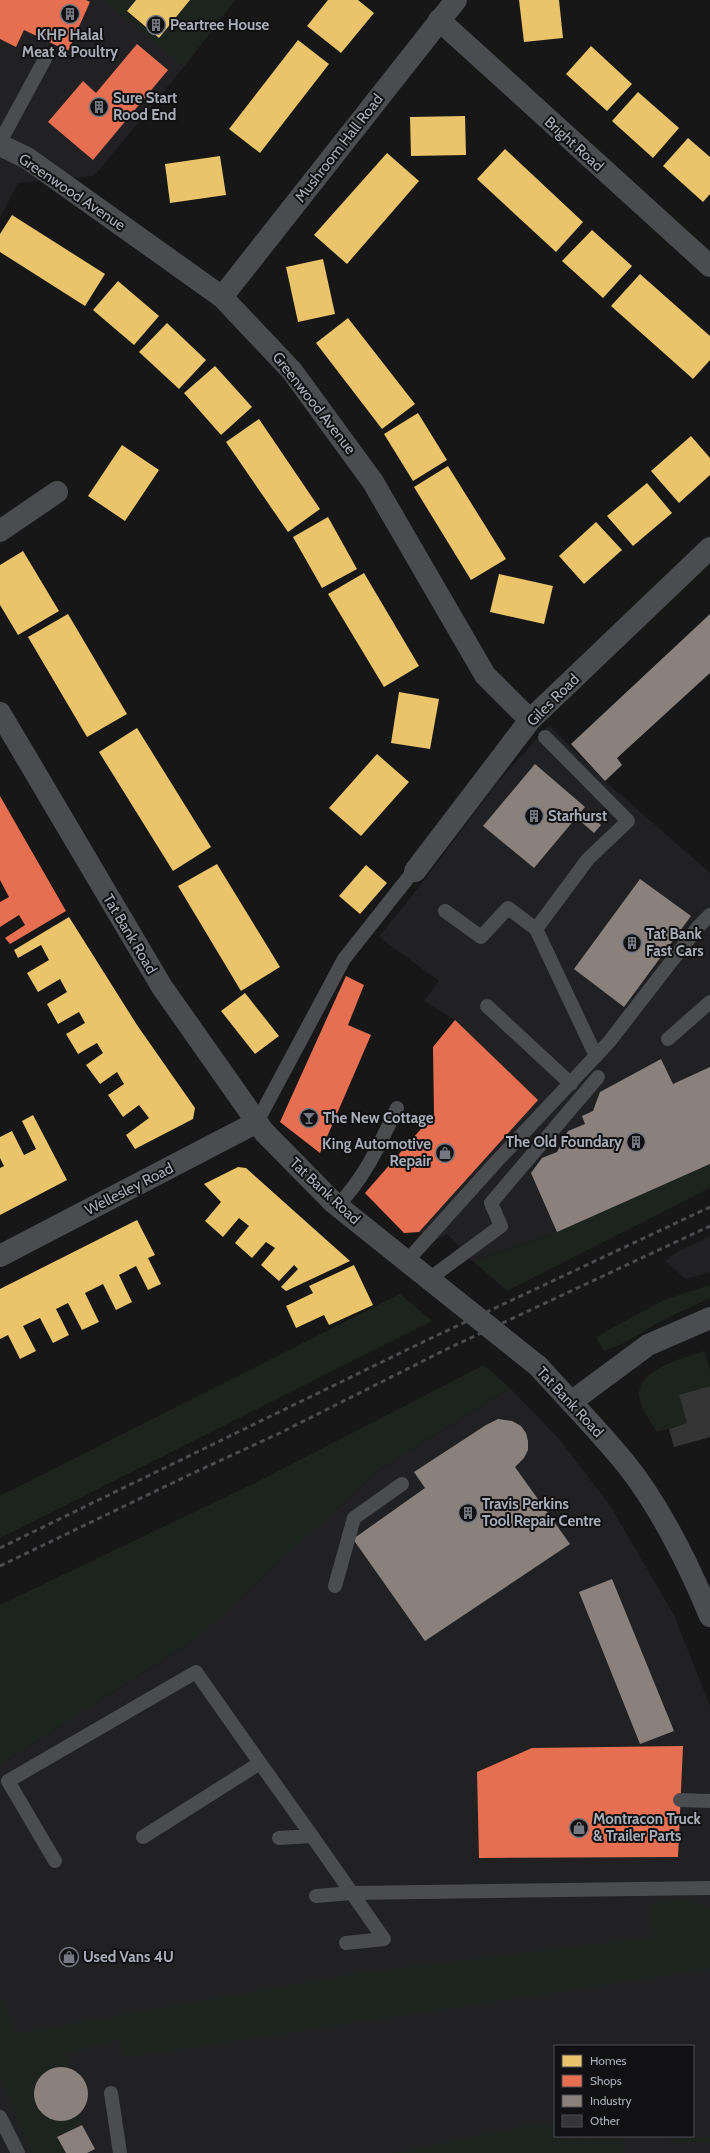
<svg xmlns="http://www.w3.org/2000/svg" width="710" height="2153" font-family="Cabin,sans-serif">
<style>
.built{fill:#212123;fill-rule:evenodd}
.green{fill:#1d241e}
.homes{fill:#e9c46a}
.shops{fill:#e76f51}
.industry{fill:#8a817c}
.building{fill:#353536}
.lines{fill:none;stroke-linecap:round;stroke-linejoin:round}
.service{stroke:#4b4c50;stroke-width:14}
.minor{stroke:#4b4c50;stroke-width:22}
.tertiary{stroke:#4b4c50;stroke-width:22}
.rail{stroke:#4b4c4f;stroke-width:3;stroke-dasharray:5 4;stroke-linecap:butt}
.tertiary-bridge{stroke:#4b4c50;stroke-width:22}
.labels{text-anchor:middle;stroke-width:4;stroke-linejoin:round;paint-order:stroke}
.poi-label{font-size:15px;font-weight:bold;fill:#a8adb8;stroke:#111113;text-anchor:start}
.street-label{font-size:15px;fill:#a8adb8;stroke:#111113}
</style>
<rect width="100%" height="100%" fill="#171717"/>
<g class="built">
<polygon points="0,0 106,0 188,62 94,176 18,183 0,218"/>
<polygon points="549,725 605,781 710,873 710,1164 557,1232 473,1261 447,1234 428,1244 419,1232 404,1233 365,1193 434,1114 433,1047 455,1020 424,1001 439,981 379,937 419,887 498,782"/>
<polygon points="710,1236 710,1272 686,1279 665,1261 679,1251"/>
<path d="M 510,1388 L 559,1439 L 609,1504 L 674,1615 L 710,1706 L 710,2153 L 0,2153 L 0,1765 L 197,1638 L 379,1470 ZM 555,2046 L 693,2046 L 693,2136 L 555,2136 Z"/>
</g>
<g class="green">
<polygon points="103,0 136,0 127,12 159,38 190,0 235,0 184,67"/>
<polygon points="710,1164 710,1188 507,1291 473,1261 557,1232"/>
<polygon points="710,1285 710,1298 661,1321 624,1343 604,1351 596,1337 664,1300"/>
<polygon points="400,1294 432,1321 0,1538 0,1496"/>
<path d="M 704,1351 L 710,1370 L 710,1386 L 679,1395 L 687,1423 L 657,1432 C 650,1421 639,1406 639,1393 C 640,1369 686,1357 704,1351 Z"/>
<polygon points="484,1365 510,1388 379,1470 197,1638 0,1765 0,1605 255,1483"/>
<polygon points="684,1898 710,1907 710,1969 125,2058 119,2039 67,2054 82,2125 57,2137 66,2153 31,2153 0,2076 0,1994 17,2033 364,1972 654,1937 649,1904"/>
<polygon points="555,2124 555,2136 559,2136 559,2139 624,2138 625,2153 394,2153 529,2125"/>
<polygon points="710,2136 710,2143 666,2141"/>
</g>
<g class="homes">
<polygon points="136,0 190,0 159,38 127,11"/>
<polygon points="328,0 358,0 374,13 341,53 307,26"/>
<polygon points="519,0 559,0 563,38 524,42"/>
<polygon points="298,40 329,64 260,153 229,129"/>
<polygon points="591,46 632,84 607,111 566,74"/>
<polygon points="638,92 679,128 653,158 612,121"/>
<polygon points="465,116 466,155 411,156 410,117"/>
<polygon points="688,138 710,157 710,194 703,202 663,166"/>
<polygon points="505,149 583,222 556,252 477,179"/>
<polygon points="387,153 419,181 347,264 314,235"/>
<polygon points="220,156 226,195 170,203 165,164"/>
<polygon points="12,215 105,274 85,306 0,252 0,234"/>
<polygon points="592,230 632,266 603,298 562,261"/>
<polygon points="323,259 335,314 298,322 286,267"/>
<polygon points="640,274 710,336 710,360 693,379 611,306"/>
<polygon points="118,281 159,316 134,345 93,310"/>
<polygon points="348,318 415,404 382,429 316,343"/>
<polygon points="167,323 206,360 179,389 139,352"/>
<polygon points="215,366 252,407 221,435 184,393"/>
<polygon points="418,413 447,460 413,481 384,434"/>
<polygon points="259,419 320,509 288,532 226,442"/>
<polygon points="691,436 710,458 710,475 679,503 651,471"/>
<polygon points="122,445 159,470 125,521 88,496"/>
<polygon points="448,466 506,559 471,580 414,487"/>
<polygon points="647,483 672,513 633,546 607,516"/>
<polygon points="328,517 357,569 322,588 293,537"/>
<polygon points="596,522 622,550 584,584 559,556"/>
<polygon points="23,551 59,611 18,635 0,605 0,565"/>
<polygon points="364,573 419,666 384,687 328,594"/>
<polygon points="499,574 553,586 544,624 490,612"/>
<polygon points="68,614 127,714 87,737 28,637"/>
<polygon points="399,692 439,699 430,749 391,743"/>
<polygon points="137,728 211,847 173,871 99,752"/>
<polygon points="377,754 409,782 361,836 329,808"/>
<polygon points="217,864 280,967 241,991 178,886"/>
<polygon points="366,865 387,883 360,914 339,896"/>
<polygon points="69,917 137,1025 195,1108 193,1119 135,1149 126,1135 149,1118 139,1105 123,1117 108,1095 124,1084 117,1072 100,1084 86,1065 103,1053 97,1043 78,1054 66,1034 85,1023 79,1012 58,1024 47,1004 67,992 60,979 38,992 27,973 49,960 41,945 18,958 14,950"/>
<polygon points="245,993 279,1036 255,1054 221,1011"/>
<polygon points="33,1115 67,1180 0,1215 0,1168 4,1166 0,1158 0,1137 12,1131 24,1155 36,1149 22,1121"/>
<polygon points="238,1167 246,1168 350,1261 286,1291 281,1287 298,1269 294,1265 279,1281 261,1265 275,1248 266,1242 252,1258 235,1243 249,1226 239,1218 223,1237 205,1221 221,1202 204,1184"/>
<polygon points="137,1220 155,1255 148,1258 161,1284 148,1290 136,1266 119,1275 132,1302 116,1310 103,1284 85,1293 99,1322 82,1330 68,1303 56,1309 69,1335 53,1343 40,1318 23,1326 36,1351 20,1359 8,1335 0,1339 0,1289"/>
<polygon points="354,1265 373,1305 329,1325 324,1315 296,1328 286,1306 313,1293 309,1286"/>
</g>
<g class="shops">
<polygon points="0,0 86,0 90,2 68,51 24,30 16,47 0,39"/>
<polygon points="137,44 168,70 93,160 48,122 83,81 96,93"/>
<polygon points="0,796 66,911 10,944 5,938 25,925 19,915 0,927 0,902 9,897 0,880"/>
<polygon points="346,976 364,985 348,1025 371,1035 320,1153 280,1122"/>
<polygon points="455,1020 538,1100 419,1232 404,1233 365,1193 434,1114 433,1047"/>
<polygon points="683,1746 678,1857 479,1858 477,1772 532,1748"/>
</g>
<g class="industry">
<polygon points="710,614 710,673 617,758 622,765 605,781 571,744"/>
<polygon points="535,764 585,807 534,868 483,826"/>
<polygon points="586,812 601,825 594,833 579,820"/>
<polygon points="640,879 691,916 624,1007 574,969"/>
<polygon points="661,1059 673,1084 710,1067 710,1164 557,1232 531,1173 542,1158 557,1152 568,1131 585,1124 582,1116 593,1111 600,1092"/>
<polygon points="498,1419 512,1421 521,1426 526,1433 528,1441 528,1450 524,1458 515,1467 570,1544 425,1641 353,1539 425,1488 414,1472 486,1425"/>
<polygon points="612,1579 674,1731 640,1744 579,1592"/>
<circle cx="61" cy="2094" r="27"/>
<polygon points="82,2125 95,2149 87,2153 66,2153 57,2137"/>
</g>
<polygon class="building" points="710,1386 710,1437 674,1447 669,1429 687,1423 679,1395"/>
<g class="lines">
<g class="service">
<polyline points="0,142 45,59"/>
<polyline points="445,911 481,937 508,908 536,929 588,859 628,821 545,737"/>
<polyline points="536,929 596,1056"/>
<polyline points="487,1006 571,1084"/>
<polyline points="668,1039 710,1002"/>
<polyline points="257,1122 344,959 408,878"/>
<path d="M 337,1206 C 365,1178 380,1143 397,1108"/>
<polyline points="406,1262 496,1162 609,1042 698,927 710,915"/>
<polyline points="429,1279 501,1226 491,1203 598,1077"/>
<polyline points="335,1586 354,1518 402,1484"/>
<polyline points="260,1763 312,1836 279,1838"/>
<polyline points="680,1800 710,1801"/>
<polyline points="312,1836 384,1939 346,1943"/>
<polyline points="55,1861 8,1781 196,1672 260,1763 143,1837"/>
<polyline points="316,1896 352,1893 710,1888"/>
<polyline points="111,2093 120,2153"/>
<polyline points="0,2117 18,2153"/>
</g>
<g class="minor">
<polyline points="439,20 710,266"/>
<polyline points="0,145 27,158 222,297 292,371 373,482 485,675 530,720"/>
<polyline points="222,297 456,0"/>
<polyline points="0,531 57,492"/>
<polyline points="415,871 530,720 710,548"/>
<polyline points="0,1256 257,1122"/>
</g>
<g class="tertiary">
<polyline points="0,713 162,987 264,1132 334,1203 429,1279"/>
<path d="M 538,1366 C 567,1398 598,1430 626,1464 C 659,1505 690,1567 710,1616"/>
<polyline points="571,1402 648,1345 710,1318"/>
</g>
<g class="rail">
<polyline points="0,1548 425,1341 710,1207"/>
<polyline points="0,1566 191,1474 280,1433 447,1349 710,1226"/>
</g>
<polyline class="tertiary-bridge" points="429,1279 538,1366"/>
</g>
<defs>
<symbol id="building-ring" viewBox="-11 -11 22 22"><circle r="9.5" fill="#111113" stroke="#757880" stroke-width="1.5"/><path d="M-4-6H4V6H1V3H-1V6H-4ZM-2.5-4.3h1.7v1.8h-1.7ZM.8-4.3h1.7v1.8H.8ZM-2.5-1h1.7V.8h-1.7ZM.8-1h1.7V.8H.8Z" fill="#757880"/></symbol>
<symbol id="bar-ring" viewBox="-11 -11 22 22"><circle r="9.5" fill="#111113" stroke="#757880" stroke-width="1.5"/><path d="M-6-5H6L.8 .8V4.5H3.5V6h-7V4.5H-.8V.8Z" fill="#757880"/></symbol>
<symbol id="shop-ring" viewBox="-11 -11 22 22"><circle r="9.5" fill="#111113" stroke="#757880" stroke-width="1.5"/><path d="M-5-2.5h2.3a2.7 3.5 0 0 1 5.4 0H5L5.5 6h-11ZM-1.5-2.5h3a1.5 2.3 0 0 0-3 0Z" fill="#757880"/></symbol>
</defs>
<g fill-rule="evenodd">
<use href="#building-ring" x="59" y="3" width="22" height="22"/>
<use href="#building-ring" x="145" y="14" width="22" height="22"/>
<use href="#building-ring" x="88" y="96" width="22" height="22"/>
<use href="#building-ring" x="523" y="805" width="22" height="22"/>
<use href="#building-ring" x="621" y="932" width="22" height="22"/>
<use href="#bar-ring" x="298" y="1107" width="22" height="22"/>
<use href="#building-ring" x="625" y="1131" width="22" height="22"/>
<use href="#shop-ring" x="434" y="1142" width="22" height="22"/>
<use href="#building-ring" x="457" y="1502" width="22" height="22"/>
<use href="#shop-ring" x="568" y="1817" width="22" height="22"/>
<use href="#shop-ring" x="58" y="1946" width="22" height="22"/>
</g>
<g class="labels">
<g class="poi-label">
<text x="170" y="30">Peartree House</text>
<text x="70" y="40" text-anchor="middle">KHP Halal<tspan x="70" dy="17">Meat &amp; Poultry</tspan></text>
<text x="113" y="103">Sure Start<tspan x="113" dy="17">Rood End</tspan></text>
<text x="548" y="821">Starhurst</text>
<text x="646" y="939">Tat Bank<tspan x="646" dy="17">Fast Cars</tspan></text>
<text x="323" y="1123">The New Cottage</text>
<text x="622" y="1147" text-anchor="end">The Old Foundary</text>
<text x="431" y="1149" text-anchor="end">King Automotive<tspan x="431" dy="17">Repair</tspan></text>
<text x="482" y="1509">Travis Perkins<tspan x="482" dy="17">Tool Repair Centre</tspan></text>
<text x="593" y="1824">Montracon Truck<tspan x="593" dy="17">&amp; Trailer Parts</tspan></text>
<text x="83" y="1962">Used Vans 4U</text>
</g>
<g class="street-label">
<text transform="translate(574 144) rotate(42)" y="5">Bright Road</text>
<text transform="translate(339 148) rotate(-52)" y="5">Mushroom Hall Road</text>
<text transform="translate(72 192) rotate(34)" y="5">Greenwood Avenue</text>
<text transform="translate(314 403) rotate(52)" y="5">Greenwood Avenue</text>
<text transform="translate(553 700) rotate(-45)" y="5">Giles Road</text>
<text transform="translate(130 934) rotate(59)" y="5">Tat Bank Road</text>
<text transform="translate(129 1189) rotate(-27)" y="5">Wellesley Road</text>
<text transform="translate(325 1191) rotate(43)" y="5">Tat Bank Road</text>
<text transform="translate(570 1402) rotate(47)" y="5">Tat Bank Road</text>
</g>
</g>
<rect x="554" y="2045" width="140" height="92" fill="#111113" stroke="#4d4f55"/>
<rect x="562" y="2055" width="20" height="12" fill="#e9c46a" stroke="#4d4f55"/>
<text x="590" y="2065" font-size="12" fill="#a8adb8">Homes</text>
<rect x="562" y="2075" width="20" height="12" fill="#e76f51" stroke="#4d4f55"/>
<text x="590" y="2085" font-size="12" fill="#a8adb8">Shops</text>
<rect x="562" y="2095" width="20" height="12" fill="#8a817c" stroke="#4d4f55"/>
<text x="590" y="2105" font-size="12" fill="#a8adb8">Industry</text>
<rect x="562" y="2115" width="20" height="12" fill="#353536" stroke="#4d4f55"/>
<text x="590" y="2125" font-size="12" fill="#a8adb8">Other</text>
</svg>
